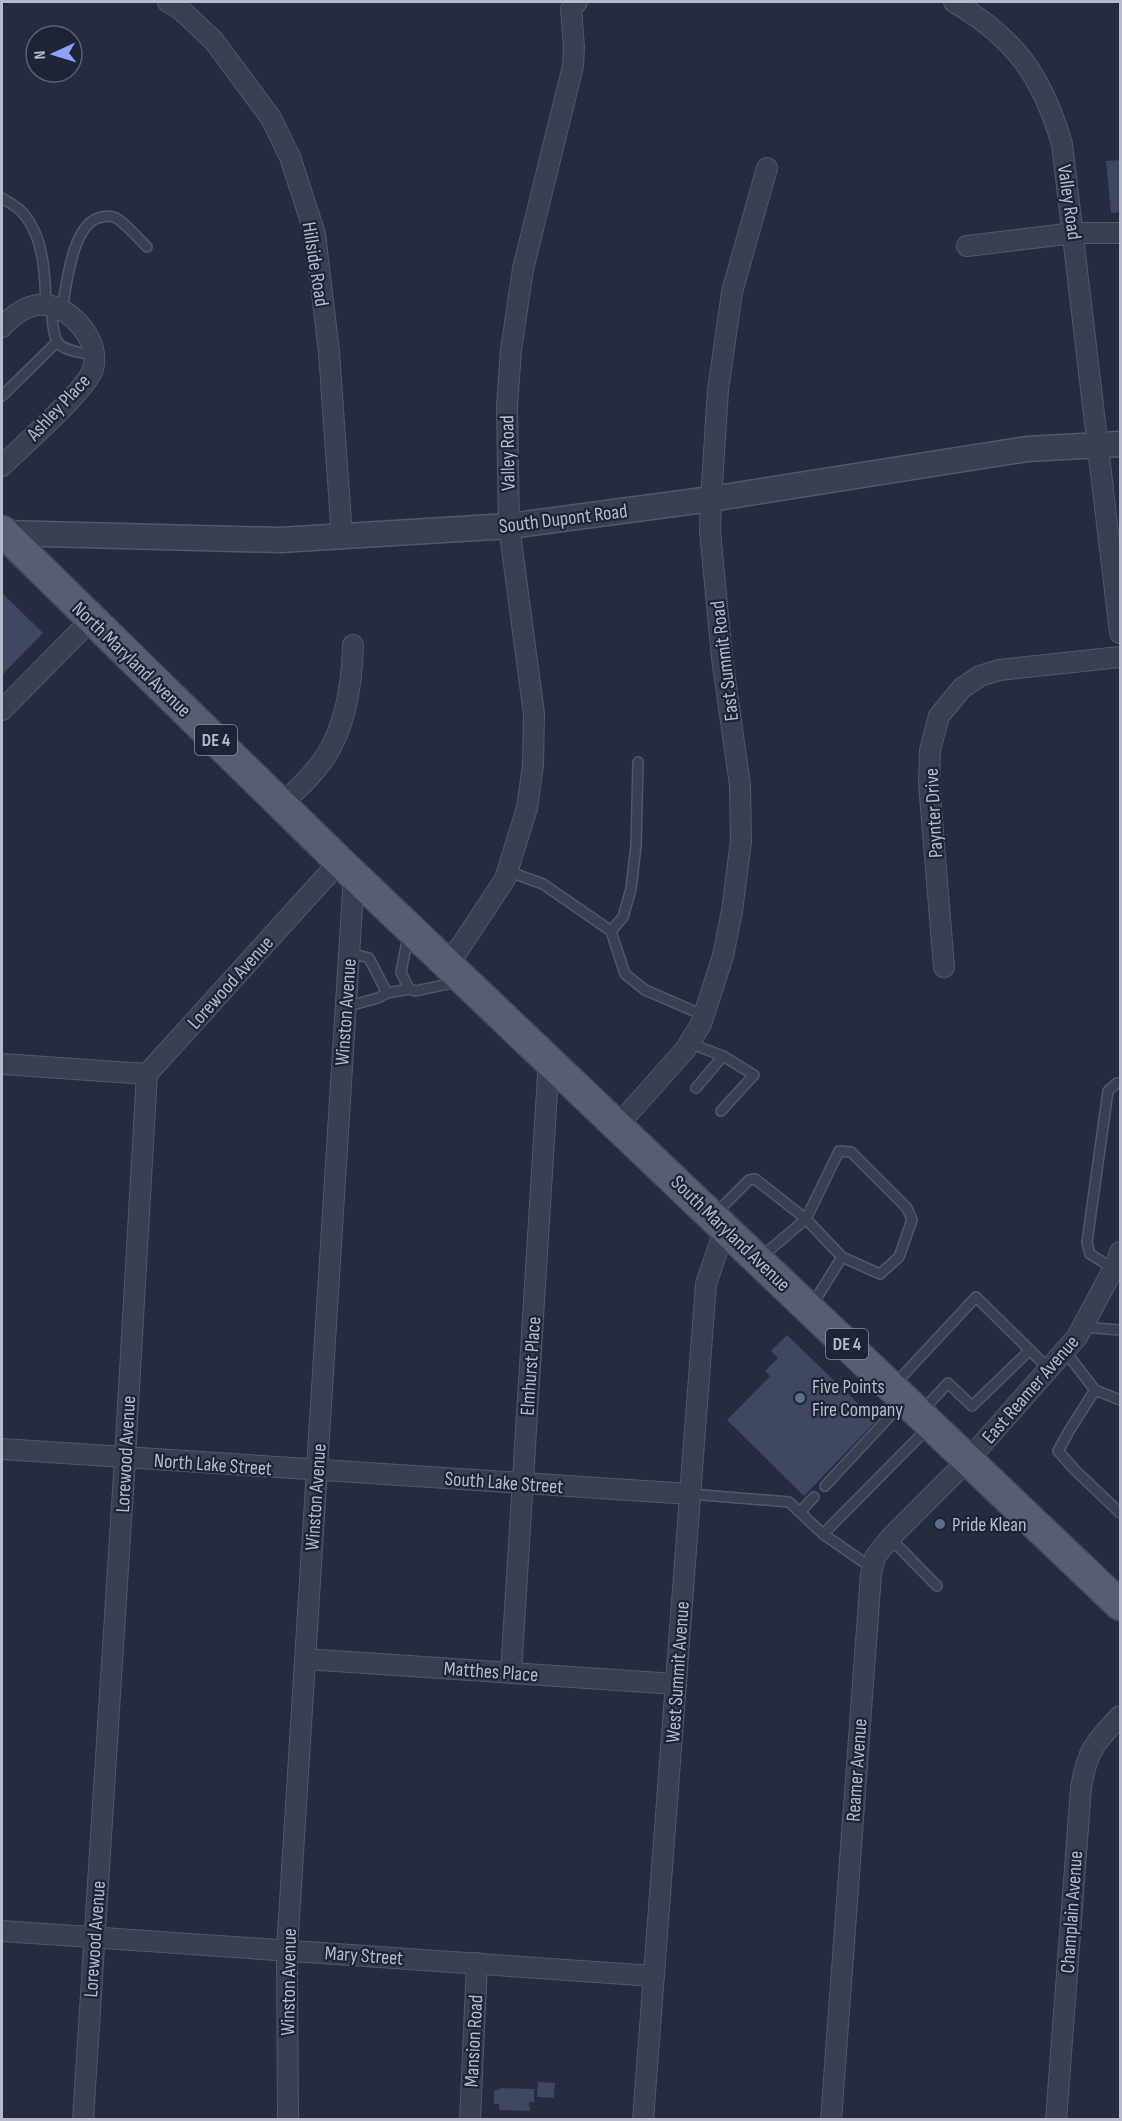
<svg xmlns="http://www.w3.org/2000/svg" width="1122" height="2121" font-family="'Sofia Sans Condensed',sans-serif">
<style>
.building{fill:#3f465f}
.lines{fill:none;stroke-linecap:round;stroke-linejoin:round}
.service-casing{stroke:#525668;stroke-width:12}
.minor-casing{stroke:#525668;stroke-width:22}
.tertiary-casing{stroke:#525668;stroke-width:27}
.primary-casing{stroke:#44475a;stroke-width:33}
.service{stroke:#3a3e51;stroke-width:9}
.minor{stroke:#3a3e51;stroke-width:20}
.tertiary{stroke:#3a3e51;stroke-width:24}
.primary{stroke:#585d71;stroke-width:30}
.service-dot{fill:#5c6f8a;stroke:#1e2336;stroke-width:2}
.labels{text-anchor:middle;stroke-width:4.5;stroke-linejoin:round;paint-order:stroke}
.shield{fill:#1e2336;stroke:#898d9e;stroke-width:1.5}
.shield-label{font-size:18px;font-weight:bold;fill:#b7bacb}
.street-label{font-size:20px;fill:#b7bacb;stroke:#1e2336}
.poi-label{font-size:20px;fill:#b7bacb;stroke:#1e2336;text-anchor:start}
</style>
<rect width="100%" height="100%" fill="#252b41"/>
<g class="building">
<polygon points="1120,160 1120,212 1111,213 1106,161"/>
<polygon points="2,593 43,633 2,675"/>
<polygon points="787,1335 876,1421 804,1496 727,1420 770,1376 765,1371 778,1358 771,1351"/>
<polygon points="538,2082 555,2083 554,2098 537,2097"/>
<polygon points="499,2088 534,2089 534,2102 529,2102 530,2111 499,2110 499,2104 494,2104 494,2090 500,2090"/>
</g>
<g class="lines">
<defs>
<g id="service">
<path d="M 2,198 C 8,202 16,206 21,211 C 44,235 45,274 46,305"/>
<path d="M 51,307 C 55,345 52,348 93,355"/>
<path d="M 62,311 C 66,287 72,221 102,217 C 106,216 112,216 116,218 C 125,223 139,239 147,247"/>
<polyline points="2,396 57,342"/>
<polyline points="507,871 543,884 611,931 625,974 645,990 703,1015"/>
<polyline points="611,931 623,917 631,889 636,846 638,762"/>
<polyline points="408,936 401,972 409,989 415,991 458,982"/>
<polyline points="387,993 409,989"/>
<polyline points="345,1007 378,998 387,993 369,958 349,953"/>
<polyline points="689,1043 723,1056 754,1075 721,1111"/>
<polyline points="696,1088 723,1056"/>
<polyline points="716,1213 749,1180 755,1179 806,1219 839,1151 851,1152 907,1208 912,1220 899,1257 880,1274 842,1257"/>
<polyline points="760,1258 806,1219 842,1257 811,1307"/>
<polyline points="1114,1269 1090,1254 1087,1242 1108,1091 1117,1083 1120,1083"/>
<polyline points="1082,1327 1120,1330"/>
<polyline points="1065,1351 1095,1390 1120,1400"/>
<polyline points="894,1385 976,1297 1049,1369"/>
<polyline points="1095,1390 1069,1431 1058,1451 1075,1470 1120,1513"/>
<polyline points="922,1411 948,1383 972,1406 1030,1350"/>
<polyline points="825,1486 902,1403"/>
<polyline points="690,1494 789,1502 823,1534 872,1568"/>
<polyline points="800,1512 814,1497"/>
<polyline points="823,1534 928,1428"/>
<polyline points="890,1538 937,1586"/>
</g>
<g id="minor">
<polyline points="168,2 180,9 214,41 271,118 290,157 315,234 329,352 342,537"/>
<path d="M 954,2 C 1016,39 1042,76 1062,144 L 1120,633"/>
<polyline points="967,246 1074,233 1120,233"/>
<path d="M 2,327 C 13,315 28,303 46,305 C 72,308 101,341 93,369 C 87,390 20,448 2,466"/>
<polyline points="2,710 91,620"/>
<path d="M 282,804 C 294,792 307,781 317,768 C 345,735 352,686 353,645"/>
<polyline points="449,964 505,879 527,808 533,765 534,714 509,526 507,406 511,350 523,269 573,66 574,47 571,9 577,2"/>
<polyline points="944,967 929,783 930,750 939,716 962,688 980,676 999,670 1120,657"/>
<polyline points="2,1064 147,1074"/>
<polyline points="618,1125 685,1050 701,1024 723,956 732,911 741,841 740,785 722,658 710,531 711,499 718,390 732,292 767,168"/>
<polyline points="2,1449 690,1494"/>
<polyline points="305,1659 676,1684"/>
<polyline points="511,1673 549,1059"/>
<polyline points="2,1931 654,1976"/>
<polyline points="83,2120 125,1458 147,1074 340,861"/>
<polyline points="288,2120 287,1950 354,875"/>
<polyline points="470,2120 477,1963"/>
<polyline points="643,2120 706,1284 725,1228"/>
<polyline points="831,2120 871,1574 875,1557 890,1538 969,1459 1077,1337 1117,1262 1120,1252"/>
<path d="M 1056,2120 L 1081,1788 C 1087,1750 1095,1743 1120,1716"/>
</g>
<polyline id="tertiary" points="4,533 280,540 509,526 711,499 1027,449 1120,444"/>
<polyline id="primary" points="2,531 339,861 1120,1605"/>
</defs>
<use href="#service" class="service-casing"/>
<use href="#minor" class="minor-casing"/>
<use href="#tertiary" class="tertiary-casing"/>
<use href="#primary" class="primary-casing"/>
<use href="#service" class="service"/>
<use href="#minor" class="minor"/>
<use href="#tertiary" class="tertiary"/>
<use href="#primary" class="primary"/>
</g>
<g class="service-dot">
<circle cx="800" cy="1398" r="6"/>
<circle cx="940" cy="1524" r="6"/>
</g>
<g class="labels">
<g class="shield">
<rect x="195" y="725" width="42" height="30" rx="4.5"/>
<rect x="826" y="1329" width="42" height="30" rx="4.5"/>
</g>
<g class="shield-label">
<text x="216" y="746">DE 4</text>
<text x="847" y="1350">DE 4</text>
</g>
<g class="street-label">
<text transform="translate(1070 202) rotate(82)" y="7">Valley Road</text>
<text transform="translate(316 264) rotate(81)" y="7">Hillside Road</text>
<text transform="translate(58 407) rotate(-47)" y="7">Ashley Place</text>
<text transform="translate(507 453) rotate(-91)" y="7">Valley Road</text>
<text transform="translate(563 518) rotate(-7)" y="7">South Dupont Road</text>
<text transform="translate(132 659) rotate(44)" y="7">North Maryland Avenue</text>
<text transform="translate(724 661) rotate(-97)" y="7">East Summit Road</text>
<text transform="translate(933 813) rotate(-93)" y="7">Paynter Drive</text>
<text transform="translate(230 982) rotate(-48)" y="7">Lorewood Avenue</text>
<text transform="translate(345 1012) rotate(-86)" y="7">Winston Avenue</text>
<text transform="translate(731 1233) rotate(44)" y="7">South Maryland Avenue</text>
<text transform="translate(530 1366) rotate(-86)" y="7">Elmhurst Place</text>
<text transform="translate(1030 1389) rotate(-49)" y="7">East Reamer Avenue</text>
<text transform="translate(125 1454) rotate(-87)" y="7">Lorewood Avenue</text>
<text transform="translate(213 1464) rotate(4)" y="7">North Lake Street</text>
<text transform="translate(504 1482) rotate(4)" y="7">South Lake Street</text>
<text transform="translate(315 1497) rotate(-86)" y="7">Winston Avenue</text>
<text transform="translate(491 1671) rotate(4)" y="7">Matthes Place</text>
<text transform="translate(677 1672) rotate(-86)" y="7">West Summit Avenue</text>
<text transform="translate(856 1770) rotate(-86)" y="7">Reamer Avenue</text>
<text transform="translate(1071 1912) rotate(-86)" y="7">Champlain Avenue</text>
<text transform="translate(94 1939) rotate(-86)" y="7">Lorewood Avenue</text>
<text transform="translate(364 1955) rotate(4)" y="7">Mary Street</text>
<text transform="translate(288 1982) rotate(-89)" y="7">Winston Avenue</text>
<text transform="translate(473 2041) rotate(-87)" y="7">Mansion Road</text>
</g>
<g class="poi-label">
<text x="812" y="1393">Five Points<tspan x="812" dy="23">Fire Company</tspan></text>
<text x="952" y="1531">Pride Klean</text>
</g>
</g>
<rect width="1122" height="2121" fill="none" stroke="#b7bacb" stroke-width="6"/>
<g transform="translate(54 54) rotate(266)"><circle r="28" fill="#1e2336" stroke="#5b5f72" stroke-width="1.5"/>
<path d="M0-4.5L10 22L0 15L-10 22Z" fill="#8da0fa"/>
<text y="-9" font-size="16" font-weight="bold" text-anchor="middle" fill="#b7bacb">N</text>
</g>
</svg>
